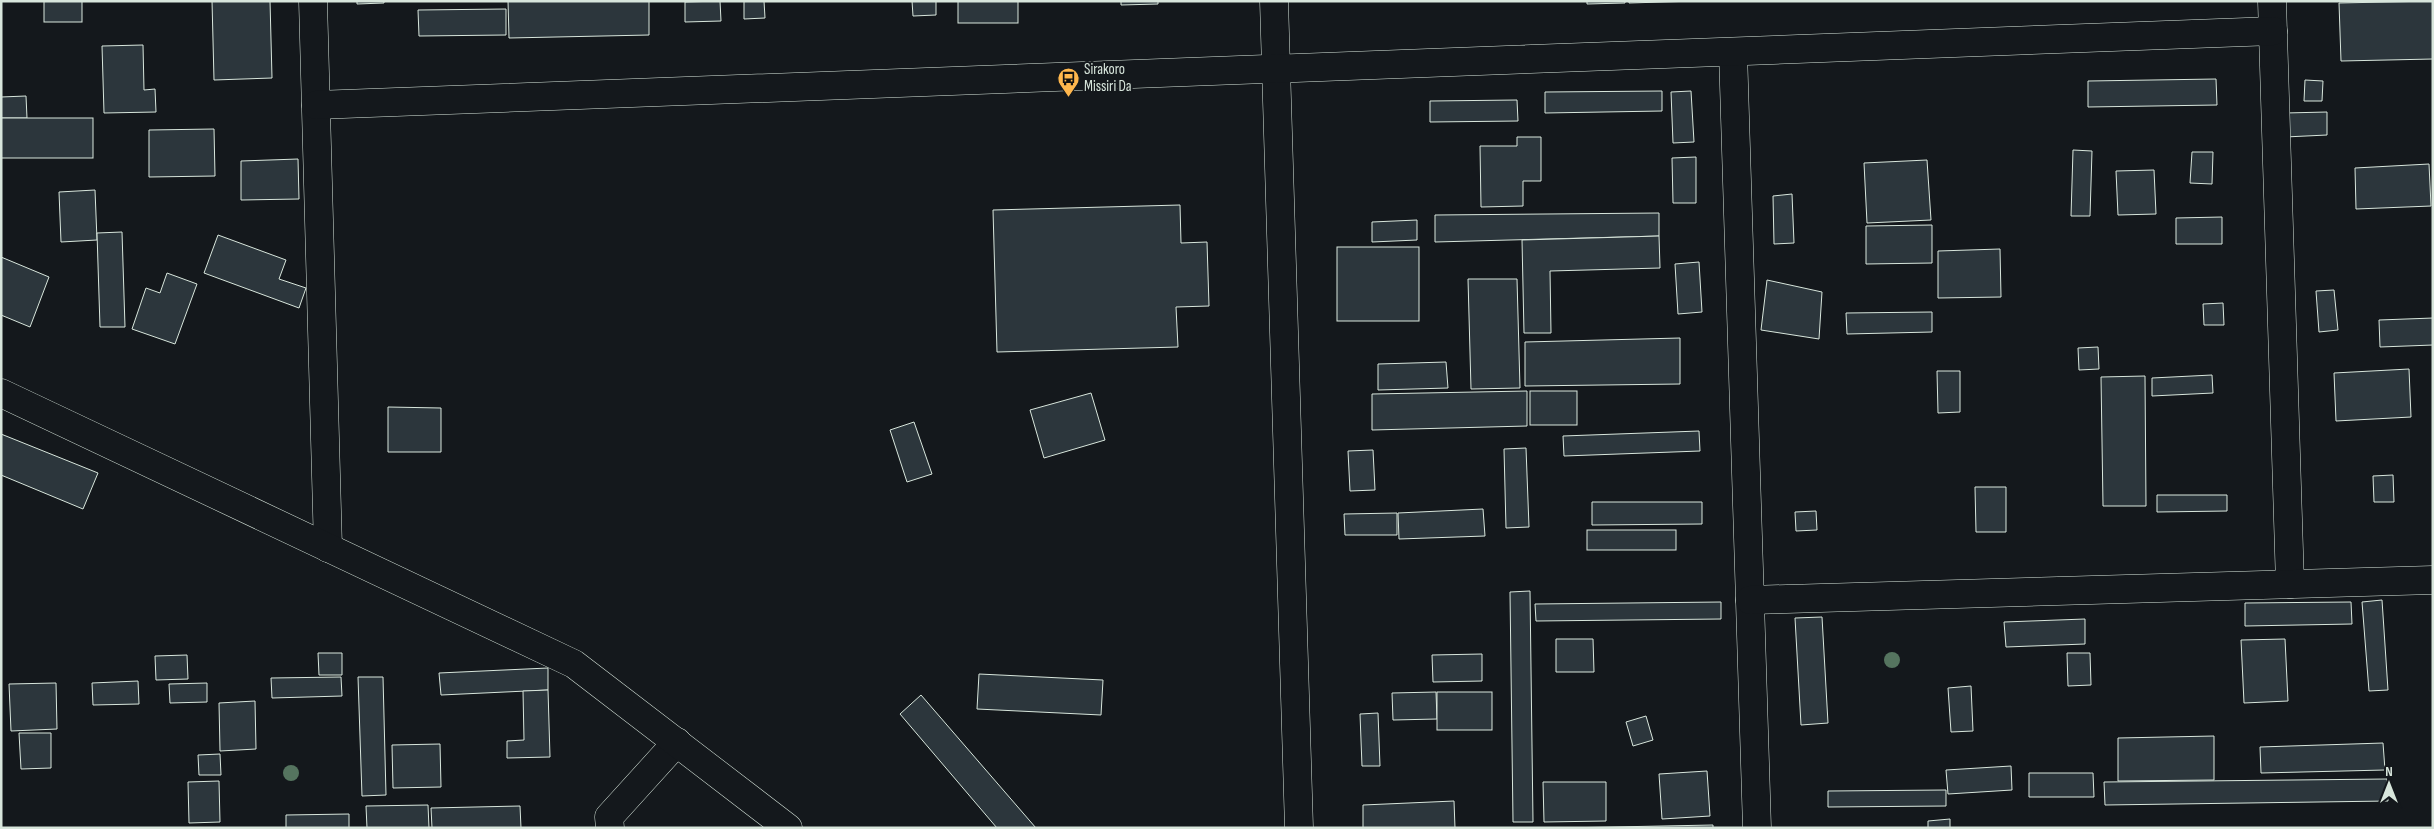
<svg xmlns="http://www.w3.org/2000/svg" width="2434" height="829" font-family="'Sofia Sans Condensed',sans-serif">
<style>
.building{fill:#2c363c;stroke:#d8e6dc}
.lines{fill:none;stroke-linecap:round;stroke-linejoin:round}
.minor-casing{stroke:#d8e6dc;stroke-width:29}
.tertiary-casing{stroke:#d8e6dc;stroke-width:29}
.minor{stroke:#14181c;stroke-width:28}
.tertiary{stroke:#14181c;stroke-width:28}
.tree{fill:#55745f}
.labels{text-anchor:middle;stroke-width:4;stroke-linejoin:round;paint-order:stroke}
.poi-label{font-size:15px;fill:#d8e6dc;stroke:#14181c;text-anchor:start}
</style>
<rect width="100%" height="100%" fill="#14181c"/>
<g class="building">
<rect x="44" y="1" width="38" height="21"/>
<polygon points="212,1 270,1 272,78 214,80"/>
<polygon points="357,1 384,1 384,3 357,4"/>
<polygon points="508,1 649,1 649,35 509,38"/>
<polygon points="720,1 721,21 685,22 685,2"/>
<polygon points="744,1 764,1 765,18 744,19"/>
<polygon points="912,1 936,1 936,15 913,16"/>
<rect x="958" y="1" width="60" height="22"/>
<polygon points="1121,1 1158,1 1158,4 1121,5"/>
<polygon points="1587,1 1625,1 1625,3 1587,4"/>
<polygon points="1629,1 1696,1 1629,3"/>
<polygon points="2433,1 2433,59 2341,61 2339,3"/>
<polygon points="506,9 506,35 419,36 418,10"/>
<polygon points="143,45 144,90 155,89 156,112 104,113 102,46"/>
<polygon points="2216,79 2217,105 2088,107 2088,81"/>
<polygon points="2305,80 2323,81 2322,101 2304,101"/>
<polygon points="1662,91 1662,111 1545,113 1545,92"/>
<polygon points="1691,91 1694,142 1673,143 1671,92"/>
<polygon points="26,96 27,118 1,118 1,97"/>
<polygon points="1517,100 1518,121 1430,122 1430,101"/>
<polygon points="2327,112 2327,135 2285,137 2285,113"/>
<rect x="1" y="118" width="92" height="40"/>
<polygon points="214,129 215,176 149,177 149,130"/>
<polygon points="1517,137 1541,137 1541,181 1523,181 1523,206 1481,207 1480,146 1517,146"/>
<polygon points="2073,150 2092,151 2090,216 2071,216"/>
<polygon points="2192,152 2213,152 2212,184 2190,183"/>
<polygon points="1696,157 1696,203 1673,203 1672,158"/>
<polygon points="298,159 299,199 241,200 241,161"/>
<polygon points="1927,160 1931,220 1867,223 1864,163"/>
<polygon points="2429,164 2431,206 2356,209 2355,168"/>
<polygon points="2154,170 2156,214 2118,215 2116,171"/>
<polygon points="95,190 97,240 61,242 59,192"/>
<polygon points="1792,194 1794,243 1774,244 1773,196"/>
<polygon points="1180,205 1181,243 1207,242 1209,306 1176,307 1178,347 997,352 993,210"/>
<polygon points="1659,213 1659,236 1435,242 1435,215"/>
<polygon points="2222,217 2222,244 2176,244 2176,218"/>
<polygon points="1417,220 1417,240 1372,242 1372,222"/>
<polygon points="1932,225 1932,263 1866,264 1866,226"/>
<polygon points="122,232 125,327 100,327 97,233"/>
<polygon points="218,235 286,260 279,279 306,288 299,308 204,273"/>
<polygon points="1659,236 1660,268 1550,271 1551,333 1524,333 1522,240"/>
<rect x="1337" y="247" width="82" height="74"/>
<polygon points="2000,249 2001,297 1938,298 1938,251"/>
<polygon points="1,257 49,277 30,327 1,315"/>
<polygon points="1699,262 1702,312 1678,314 1675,264"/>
<polygon points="167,273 197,284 175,344 132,329 146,288 160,293"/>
<polygon points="1468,279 1517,279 1520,388 1471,389"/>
<polygon points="1767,280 1822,292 1819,339 1761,330"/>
<polygon points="2334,290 2338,330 2319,332 2316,291"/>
<polygon points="2223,303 2224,325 2204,325 2203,304"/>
<polygon points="1932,312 1932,332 1847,334 1846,313"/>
<polygon points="2433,318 2433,345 2380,347 2379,320"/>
<polygon points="1680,338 1680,384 1525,386 1525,342"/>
<polygon points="2098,347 2099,369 2079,370 2078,348"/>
<polygon points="1446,362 1448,388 1378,390 1378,364"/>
<polygon points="2409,369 2411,417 2336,421 2334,373"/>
<polygon points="1937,371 1960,371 1960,412 1938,413"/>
<polygon points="2212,375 2213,393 2152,396 2152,378"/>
<polygon points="2145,376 2146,506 2103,506 2101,377"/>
<polygon points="1527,391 1527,426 1372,430 1372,394"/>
<rect x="1530" y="391" width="47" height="34"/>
<polygon points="1091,393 1105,440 1044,458 1030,410"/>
<polygon points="388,407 441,408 441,452 388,452"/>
<polygon points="914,422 932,474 907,482 890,430"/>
<polygon points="1699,431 1700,451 1564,456 1563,436"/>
<polygon points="1,434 98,473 83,509 1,475"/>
<polygon points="1526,448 1529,527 1506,528 1504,449"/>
<polygon points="1373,450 1375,490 1350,491 1348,451"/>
<polygon points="2393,475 2394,502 2374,502 2373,476"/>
<polygon points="1975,487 2006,487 2006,532 1976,532"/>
<polygon points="2157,495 2227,495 2227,511 2157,512"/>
<polygon points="1592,502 1702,502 1702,524 1592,525"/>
<polygon points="1483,509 1485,536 1399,539 1398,513"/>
<polygon points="1816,511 1817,530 1796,531 1795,512"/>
<polygon points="1397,513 1397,535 1345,535 1344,514"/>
<rect x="1587" y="530" width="89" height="20"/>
<polygon points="1530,591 1533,822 1513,822 1510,592"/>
<polygon points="2382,600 2388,690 2369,691 2362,602"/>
<polygon points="1721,602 1721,619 1536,621 1535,604"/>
<polygon points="2351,602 2352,624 2245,626 2245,603"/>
<polygon points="1822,617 1828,723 1801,725 1795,618"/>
<polygon points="2085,619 2085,644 2006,647 2004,622"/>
<polygon points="1556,639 1593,639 1594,672 1556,672"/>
<polygon points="2285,639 2288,701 2244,703 2241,640"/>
<polygon points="318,653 342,653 342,675 319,675"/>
<polygon points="2067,653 2090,653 2091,685 2068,686"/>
<polygon points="1482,654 1482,681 1433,682 1432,655"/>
<polygon points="187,655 188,679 156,680 155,656"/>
<polygon points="548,668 548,690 441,695 439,673"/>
<polygon points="979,674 1103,680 1101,715 977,709"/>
<polygon points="341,677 342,696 272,698 271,678"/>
<polygon points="358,677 383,677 386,795 362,796"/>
<polygon points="138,681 139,704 93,705 92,683"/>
<polygon points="56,683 57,729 11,731 9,684"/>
<polygon points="207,683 207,702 170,703 169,684"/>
<polygon points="1971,686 1973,731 1951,732 1948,688"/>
<polygon points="548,690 550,757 507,758 507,741 524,740 523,691"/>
<polygon points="1436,692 1437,719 1393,720 1392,693"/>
<rect x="1437" y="692" width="55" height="38"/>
<polygon points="921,695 1036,828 997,828 900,714"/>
<polygon points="255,701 256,749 220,751 219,703"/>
<polygon points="1378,713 1380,766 1362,766 1360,714"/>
<polygon points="1646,716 1653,740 1633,746 1626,722"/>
<polygon points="19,733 51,733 51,768 21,769"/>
<polygon points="2214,736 2214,780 2118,781 2118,738"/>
<polygon points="2383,743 2385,770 2261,773 2260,747"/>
<polygon points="440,744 441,787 393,788 392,745"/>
<polygon points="220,754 221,775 199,775 198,755"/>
<polygon points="2011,766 2012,790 1948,794 1946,770"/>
<polygon points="1707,771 1710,816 1662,819 1659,774"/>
<polygon points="2029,773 2093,773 2094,797 2029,797"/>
<polygon points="2387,779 2388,801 2105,805 2104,782"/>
<polygon points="219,781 220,822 189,823 188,782"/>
<polygon points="1543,782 1606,782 1606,821 1544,822"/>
<polygon points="1946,790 1946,806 1828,807 1828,791"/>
<polygon points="1454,801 1455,828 1363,828 1363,805"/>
<polygon points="428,805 429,828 367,828 366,806"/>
<polygon points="520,806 521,828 432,828 431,808"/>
<polygon points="349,814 349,828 286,828 286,815"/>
<polygon points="1950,819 1950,828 1928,828 1928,821"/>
<polygon points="1713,825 1713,828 1561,828"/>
</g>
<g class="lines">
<defs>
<g id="minor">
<polyline points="313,1 328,548"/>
<polyline points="1274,1 1299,828"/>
<polyline points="2272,1 2290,584"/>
<polyline points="1733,52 1757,828"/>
<polyline points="316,105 2273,31"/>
<polyline points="1750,600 2433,580"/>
<polyline points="610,828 609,817 677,742"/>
</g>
<polyline id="tertiary" points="1,393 574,664 788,828"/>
</defs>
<use href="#minor" class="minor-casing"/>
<use href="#tertiary" class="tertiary-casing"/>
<use href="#minor" class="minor"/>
<use href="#tertiary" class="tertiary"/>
</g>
<g class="tree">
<circle cx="1892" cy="660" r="8"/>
<circle cx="291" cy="773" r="8"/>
</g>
<defs>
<symbol id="bus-pin" viewBox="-11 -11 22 30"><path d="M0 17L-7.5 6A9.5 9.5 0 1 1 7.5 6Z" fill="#ffb74d" stroke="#14181c"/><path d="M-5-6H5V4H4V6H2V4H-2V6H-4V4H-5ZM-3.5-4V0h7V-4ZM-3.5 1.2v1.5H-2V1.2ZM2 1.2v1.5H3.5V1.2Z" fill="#111"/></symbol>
</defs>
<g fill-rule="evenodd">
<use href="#bus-pin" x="1056" y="66" width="25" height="34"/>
</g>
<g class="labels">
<g class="poi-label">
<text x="1084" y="74">Sirakoro<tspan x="1084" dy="17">Missiri Da</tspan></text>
</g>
</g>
<rect width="2434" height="829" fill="none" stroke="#d8e6dc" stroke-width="5"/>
<g transform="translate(2389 784)" stroke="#14181c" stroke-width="4" paint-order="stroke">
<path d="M0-4L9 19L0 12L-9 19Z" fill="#d8e6dc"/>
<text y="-8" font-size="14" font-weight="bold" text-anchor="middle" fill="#d8e6dc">N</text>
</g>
</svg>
